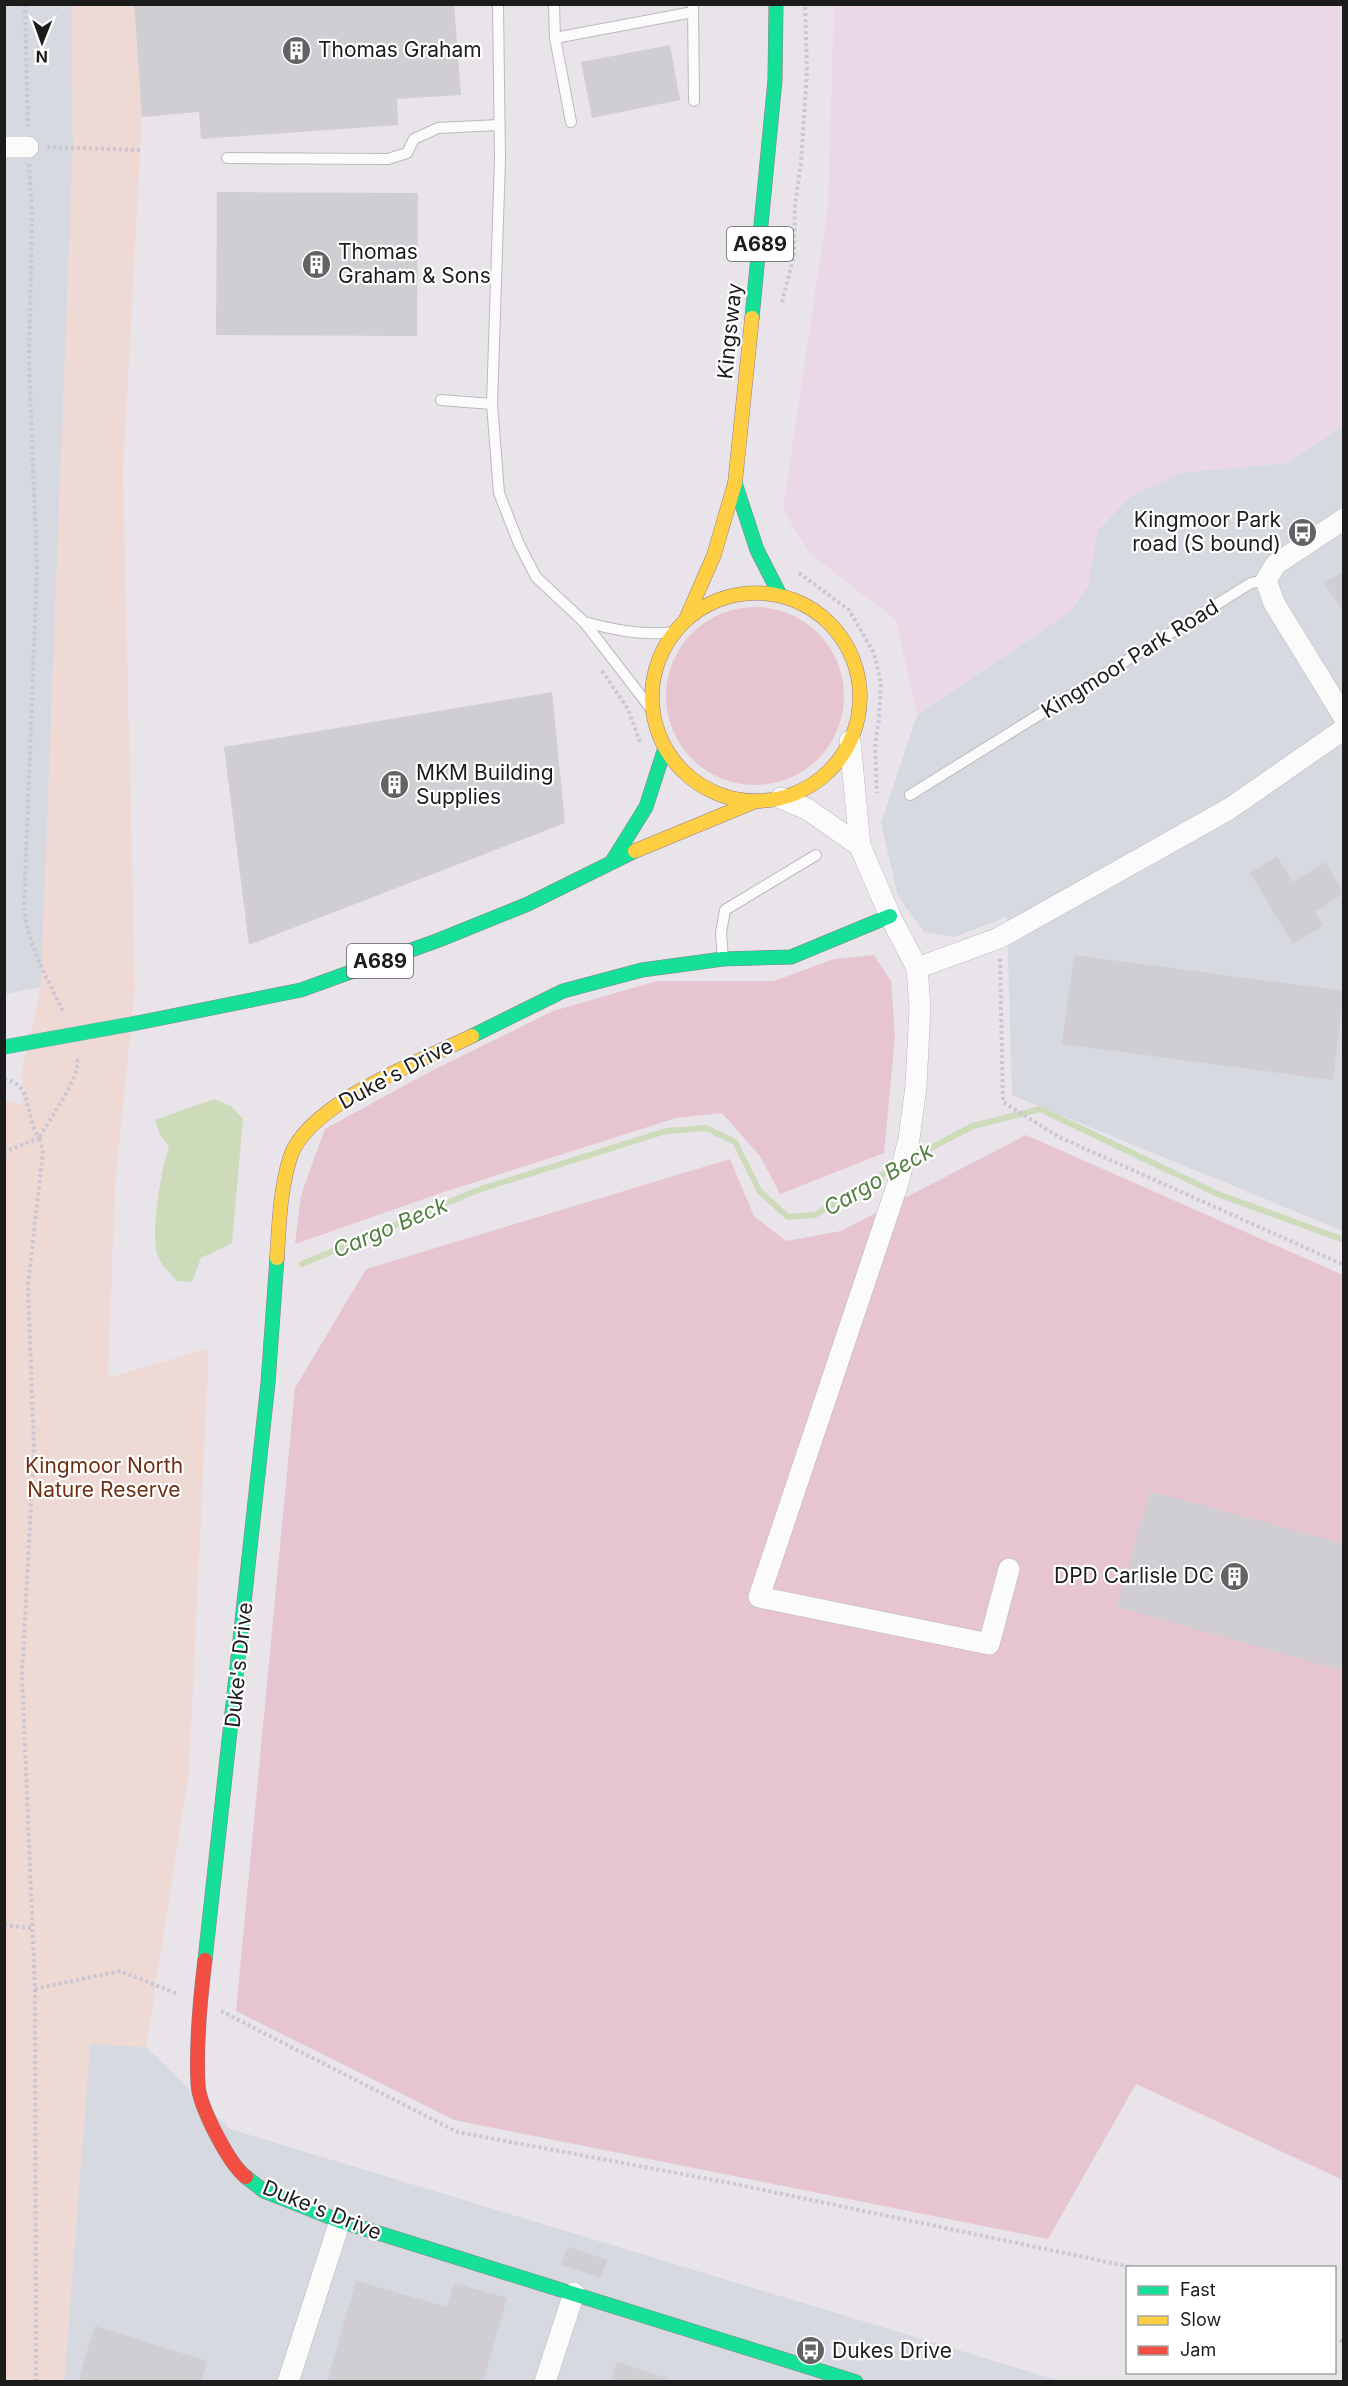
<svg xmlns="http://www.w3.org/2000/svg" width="1348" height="2386" font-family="Inter,sans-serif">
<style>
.industrial{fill:#d6d9df}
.farmland{fill:#ead8e6}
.grass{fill:#e6c5d0}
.park{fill:#efd9d4}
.water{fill:#cedbba}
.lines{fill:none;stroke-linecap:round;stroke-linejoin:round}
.stream{stroke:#cedbba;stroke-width:6}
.building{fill:#d0ced2}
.lane-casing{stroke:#bbb9bc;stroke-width:12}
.street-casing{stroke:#bbb9bc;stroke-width:22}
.fast-casing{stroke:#927e8d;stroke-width:15}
.slow-casing{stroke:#927e8d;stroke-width:15}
.jam-casing{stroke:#927e8d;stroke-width:15}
.path{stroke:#cbc6d4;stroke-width:4;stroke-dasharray:3 3;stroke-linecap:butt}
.lane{stroke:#fcfbfc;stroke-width:10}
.street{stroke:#fcfbfc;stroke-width:21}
.fast{stroke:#16e098;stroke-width:14}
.slow{stroke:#ffcf43;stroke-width:14}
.jam{stroke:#f24e42;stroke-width:14}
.fast-bridge-casing{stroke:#9fa0bc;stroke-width:15;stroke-linecap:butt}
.fast-bridge{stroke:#16e098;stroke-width:14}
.labels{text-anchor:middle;stroke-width:4.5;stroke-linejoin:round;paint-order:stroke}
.shield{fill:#fff;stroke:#606060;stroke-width:1.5}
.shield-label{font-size:20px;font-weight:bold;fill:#1c1c1c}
.poi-label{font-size:21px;fill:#1c1c1c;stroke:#fff;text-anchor:start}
.street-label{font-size:21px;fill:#1c1c1c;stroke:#fff}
.park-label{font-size:21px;fill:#702f14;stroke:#fff}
.water-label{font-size:22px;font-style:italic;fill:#537e41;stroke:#fff}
</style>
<rect width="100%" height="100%" fill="#e9e4ea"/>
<g class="industrial">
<polygon points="5,5 72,5 73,148 41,987 5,994"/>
<polygon points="1343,426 1343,1231 1012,1095 1007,917 954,937 924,932 898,896 881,823 917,715 1071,611 1088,586 1098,530 1132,495 1184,472 1288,463"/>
<polygon points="90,2043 146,2047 230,2129 1060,2381 64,2382"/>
</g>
<polygon class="farmland" points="834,5 1343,5 1343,426 1288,463 1184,472 1132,495 1098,530 1088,586 1071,611 917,715 896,620 808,552 783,509 828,206"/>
<g class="grass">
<circle cx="755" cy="696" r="89"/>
<polygon points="874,955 891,981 895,1037 884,1153 780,1194 760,1156 722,1113 676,1118 441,1193 295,1244 301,1195 325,1129 431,1071 553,1011 657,981 774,981 834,959"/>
<polygon points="1026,1135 1343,1275 1343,2180 1136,2084 1048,2239 454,2120 236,2011 295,1388 366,1269 730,1159 754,1216 786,1241 841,1231"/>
</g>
<polygon class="park" points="72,5 134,5 142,117 123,473 135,988 115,1185 108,1378 209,1348 189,1771 146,2047 90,2044 64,2381 5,2382 5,1100 23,1104 22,1071 41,987 73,148"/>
<path class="water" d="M 214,1099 L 231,1106 L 243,1119 L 232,1243 L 201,1258 L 192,1282 L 177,1281 C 171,1274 163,1267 159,1259 C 149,1240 161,1168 169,1147 L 160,1135 L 155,1120 Z"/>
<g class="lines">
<g class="stream">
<polyline points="909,1159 973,1126 1040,1109 1218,1194 1344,1240"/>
<polyline points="302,1264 478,1190 666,1131 706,1128 735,1142 760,1192 788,1217 815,1215 895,1167"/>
</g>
</g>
<g class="building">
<polygon points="134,4 454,4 461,95 397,99 398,125 201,139 199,112 142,117"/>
<polygon points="670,45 680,100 592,118 581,62"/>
<polygon points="217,192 418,193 417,336 216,335"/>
<polygon points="1344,571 1344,613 1324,583"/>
<polygon points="552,692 565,823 249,945 224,747"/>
<polygon points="1277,856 1293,882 1325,862 1344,893 1315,912 1323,926 1293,944 1250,873"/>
<polygon points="1074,955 1344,991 1333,1080 1062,1044"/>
<polygon points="1150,1491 1344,1544 1344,1671 1117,1607"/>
<polygon points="568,2247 607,2260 601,2278 561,2265"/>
<polygon points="356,2281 447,2307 454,2283 507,2298 483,2382 327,2382"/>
<polygon points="95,2326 207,2361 201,2382 89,2382 79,2378"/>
<polygon points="617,2362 667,2378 666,2382 611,2382"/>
</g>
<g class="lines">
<defs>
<g id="lane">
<polyline points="498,4 500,159 492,404 499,493 519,544 536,577 584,622 652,710"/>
<polyline points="554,4 555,38 571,122"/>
<polyline points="693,4 694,101"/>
<polyline points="555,38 693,12"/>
<polyline points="227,158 388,159 407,153 414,139 438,128 499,125"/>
<polyline points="441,400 492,404"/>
<path d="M 584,622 C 615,630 642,636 674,632"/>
<polyline points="910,795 1251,583 1266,580"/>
<polyline points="723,959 721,933 725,910 816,855"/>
</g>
<g id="street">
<polyline points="4,147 28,147"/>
<polyline points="1344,519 1276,564 1266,580 1274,603 1344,717"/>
<polyline points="850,741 860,846 890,916 917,968 920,1008 916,1086 909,1139 898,1183 759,1597 989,1644 1009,1569"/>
<polyline points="781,798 807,809 860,846"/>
<polyline points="917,968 999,938 1229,809 1344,729"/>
<polyline points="288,2382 340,2221"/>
<polyline points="545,2382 574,2293"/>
</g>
<g id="fast">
<polyline points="752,318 775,80 776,4"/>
<polyline points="735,483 757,550 780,595"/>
<polyline points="613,860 646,807 665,748"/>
<polyline points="137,1023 301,990 439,940 528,904 635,851"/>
<polyline points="472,1036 563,991 642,970 723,959 791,957 890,916"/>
<polyline points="205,1960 268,1383 277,1258"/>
<polyline points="246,2177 264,2191 340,2221 856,2382"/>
</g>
<g id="slow">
<circle cx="756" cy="697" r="104"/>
<polyline points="686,619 714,555 735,483 752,318"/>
<polyline points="635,851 756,801"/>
<path d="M 277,1258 C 279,1225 280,1190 290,1158 C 306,1104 423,1060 472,1036"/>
</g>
<path id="jam" d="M 205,1960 C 200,2000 196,2043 198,2084 C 199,2106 229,2164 246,2177"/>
</defs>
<use href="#lane" class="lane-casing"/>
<use href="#street" class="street-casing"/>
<use href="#fast" class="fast-casing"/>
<use href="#slow" class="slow-casing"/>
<use href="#jam" class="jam-casing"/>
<g class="path">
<polyline points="25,4 28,130"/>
<polyline points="47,147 141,150"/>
<path d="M 29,164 L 32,214 L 29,363 L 37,569 L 24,907 C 29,951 46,973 63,1012"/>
<polyline points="782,302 794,255 795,205 801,162 807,72 805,4"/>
<polyline points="799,573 849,610 874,653 881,683 879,719 875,746 877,793"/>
<polyline points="602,671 628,709 640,742"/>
<polyline points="1000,959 1003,1102 1059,1137 1344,1265"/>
<path d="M 4,1079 C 34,1085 24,1115 39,1138 L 4,1152"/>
<polyline points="4,1925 32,1928"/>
<polyline points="35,1989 120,1971 178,1994"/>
<polyline points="221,2011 457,2132 730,2183 1136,2268"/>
<polyline points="1334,2338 1344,2342"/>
<path d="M 36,2382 L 35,1989 L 22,1675 L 34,1448 L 28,1285 L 43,1151 L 39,1138 C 48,1122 82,1075 77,1059"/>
</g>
<use href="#lane" class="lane"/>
<use href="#street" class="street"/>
<use href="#fast" class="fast"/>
<use href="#slow" class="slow"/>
<use href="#jam" class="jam"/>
<defs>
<polyline id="fast-bridge" points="4,1047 137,1023"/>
</defs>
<use href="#fast-bridge" class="fast-bridge-casing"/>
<use href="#fast-bridge" class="fast-bridge"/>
</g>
<defs>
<symbol id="building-disc" viewBox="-11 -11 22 22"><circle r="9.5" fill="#646264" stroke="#fff"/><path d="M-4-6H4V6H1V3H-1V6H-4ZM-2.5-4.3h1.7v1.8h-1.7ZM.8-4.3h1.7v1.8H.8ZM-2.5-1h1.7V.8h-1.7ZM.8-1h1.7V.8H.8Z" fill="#fff"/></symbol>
<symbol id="bus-disc" viewBox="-11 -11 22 22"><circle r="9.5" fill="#646264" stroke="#fff"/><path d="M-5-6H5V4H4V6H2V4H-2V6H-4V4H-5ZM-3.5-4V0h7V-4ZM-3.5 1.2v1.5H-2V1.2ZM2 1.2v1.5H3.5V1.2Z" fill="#fff"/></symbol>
</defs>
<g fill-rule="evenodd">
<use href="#building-disc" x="280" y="34" width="33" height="33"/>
<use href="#building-disc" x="300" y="248" width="33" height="33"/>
<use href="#bus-disc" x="1286" y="516" width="33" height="33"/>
<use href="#building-disc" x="378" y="768" width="33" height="33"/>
<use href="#building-disc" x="1218" y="1560" width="33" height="33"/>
<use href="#bus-disc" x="794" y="2334" width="33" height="33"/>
</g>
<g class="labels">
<g class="shield">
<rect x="727" y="227" width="66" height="34" rx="4.5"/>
<rect x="347" y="944" width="66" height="34" rx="4.5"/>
</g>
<g class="shield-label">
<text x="760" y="251">A689</text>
<text x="380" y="968">A689</text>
</g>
<g class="poi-label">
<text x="318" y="57">Thomas Graham</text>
<text x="338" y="259">Thomas<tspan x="338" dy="24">Graham &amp; Sons</tspan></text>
<text x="1281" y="527" text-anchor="end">Kingmoor Park<tspan x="1281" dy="24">road (S bound)</tspan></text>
<text x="416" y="780">MKM Building<tspan x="416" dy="24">Supplies</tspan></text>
<text x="1214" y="1583" text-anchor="end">DPD Carlisle DC</text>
<text x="832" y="2358">Dukes Drive</text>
</g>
<g class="street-label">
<text transform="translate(730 331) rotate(-84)" y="7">Kingsway</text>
<text transform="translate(1130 659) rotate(-32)" y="7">Kingmoor Park Road</text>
<text transform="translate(396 1074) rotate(-28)" y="7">Duke's Drive</text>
<text transform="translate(239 1665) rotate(-84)" y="7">Duke's Drive</text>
<text transform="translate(322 2210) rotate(22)" y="7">Duke's Drive</text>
</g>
<g class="park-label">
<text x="104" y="1473">Kingmoor North<tspan x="104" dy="24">Nature Reserve</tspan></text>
</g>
<g class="water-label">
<text transform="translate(878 1179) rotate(-30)" y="8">Cargo Beck</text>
<text transform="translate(390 1227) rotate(-23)" y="8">Cargo Beck</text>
</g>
</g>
<rect width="1348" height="2386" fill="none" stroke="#1c1c1c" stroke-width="12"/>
<rect x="1126" y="2266" width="210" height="108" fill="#ffffff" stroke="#a4a4a4" stroke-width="1.5"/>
<rect x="1138" y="2286" width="30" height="9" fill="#16e098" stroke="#a4a4a4" stroke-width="1.5"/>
<text x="1180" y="2296" font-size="18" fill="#1c1c1c">Fast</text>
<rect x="1138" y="2316" width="30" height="9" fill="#ffcf43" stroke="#a4a4a4" stroke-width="1.5"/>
<text x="1180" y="2326" font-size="18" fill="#1c1c1c">Slow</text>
<rect x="1138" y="2346" width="30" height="9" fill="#f24e42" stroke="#a4a4a4" stroke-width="1.5"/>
<text x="1180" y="2356" font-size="18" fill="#1c1c1c">Jam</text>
<g transform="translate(42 42) rotate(181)" stroke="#ffffff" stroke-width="4.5" paint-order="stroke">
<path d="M0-4.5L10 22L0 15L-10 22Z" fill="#1c1c1c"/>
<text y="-9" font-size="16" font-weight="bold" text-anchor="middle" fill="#1c1c1c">N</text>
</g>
</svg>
